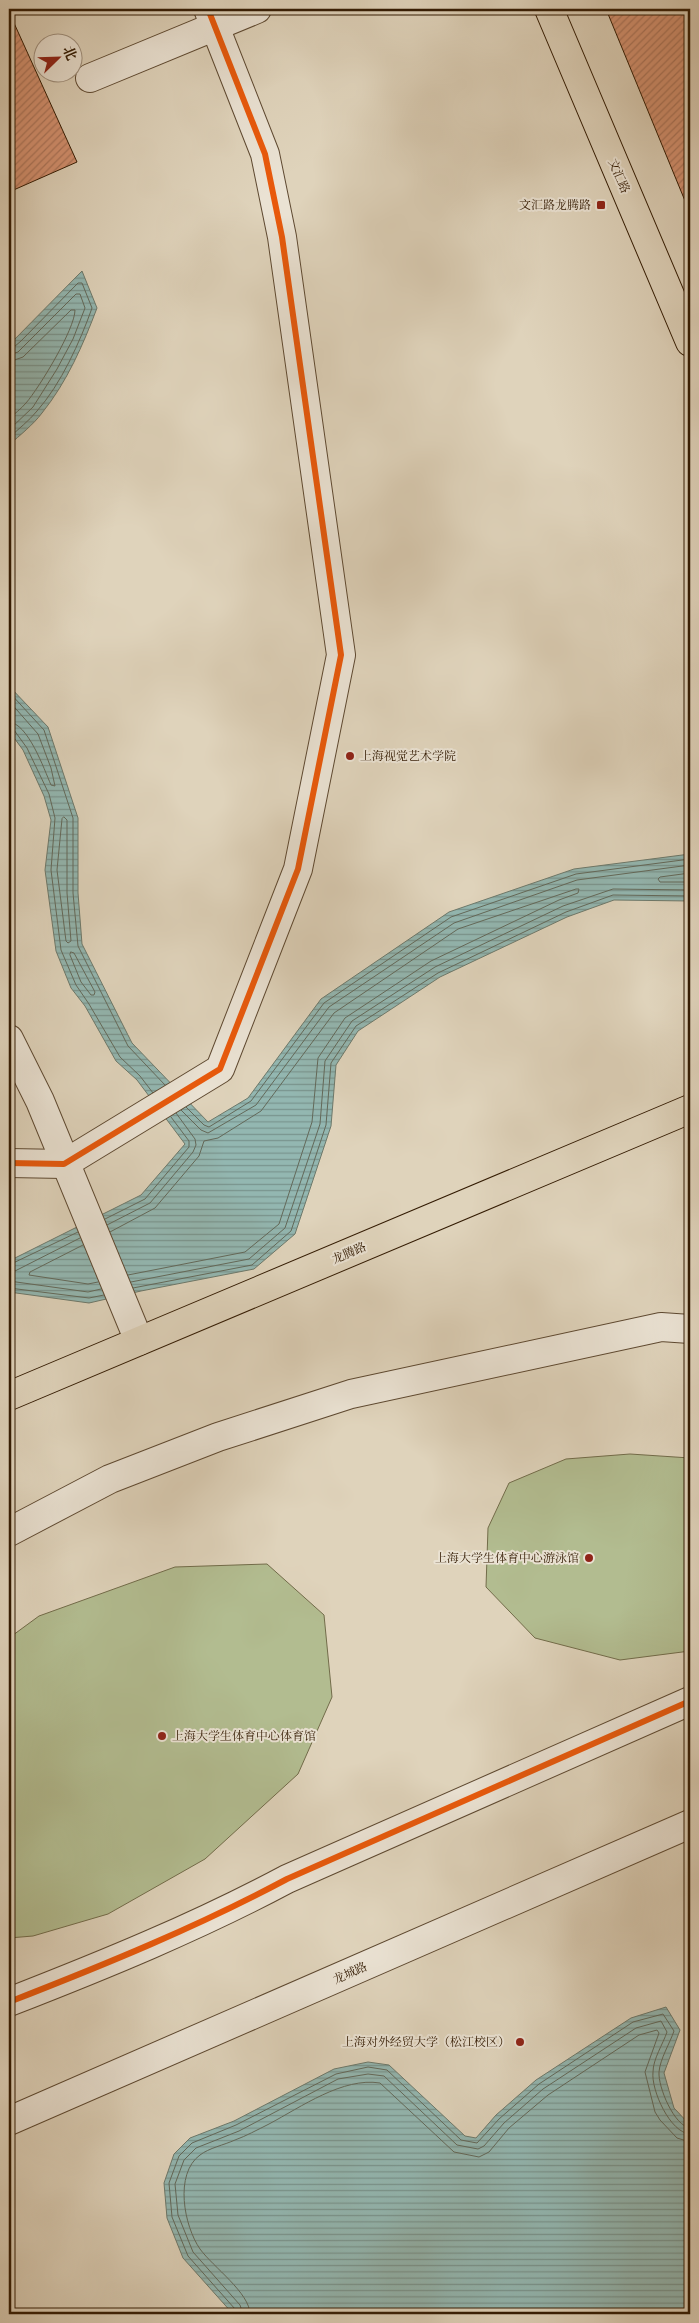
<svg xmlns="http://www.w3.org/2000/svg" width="699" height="2323" font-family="'Libre Caslon Text','Noto Serif SC',serif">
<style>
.grass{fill:#b2bc90;stroke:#726c4a}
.water{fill:url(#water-rules);stroke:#6d796b}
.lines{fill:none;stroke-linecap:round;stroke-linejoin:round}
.shore{stroke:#63695a;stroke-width:1}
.building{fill:url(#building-hatch);stroke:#331b03}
.minor-casing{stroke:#5e4931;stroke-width:30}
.major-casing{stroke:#331b03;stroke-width:30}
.minor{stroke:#eae2d3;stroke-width:28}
.major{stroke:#dfd3bb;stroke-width:28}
.cycleway-casing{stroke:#eae2d3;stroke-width:9}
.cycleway{stroke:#e8590c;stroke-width:6}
.poi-dot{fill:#8f2418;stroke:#eae2d3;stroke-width:2}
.labels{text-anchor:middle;stroke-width:4;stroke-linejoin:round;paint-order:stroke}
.street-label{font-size:12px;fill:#331b03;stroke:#eae2d3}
.poi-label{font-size:12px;fill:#331b03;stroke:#eae2d3;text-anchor:end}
</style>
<defs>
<pattern id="water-rules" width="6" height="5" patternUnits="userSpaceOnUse" patternTransform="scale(1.25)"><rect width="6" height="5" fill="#93b7b1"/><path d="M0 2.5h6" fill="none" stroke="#79948e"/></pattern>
<pattern id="building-hatch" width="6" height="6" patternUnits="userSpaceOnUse" patternTransform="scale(1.25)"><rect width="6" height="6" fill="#d59271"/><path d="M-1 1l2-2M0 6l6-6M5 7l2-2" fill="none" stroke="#ad765b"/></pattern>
</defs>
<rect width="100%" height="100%" fill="#dfd3bb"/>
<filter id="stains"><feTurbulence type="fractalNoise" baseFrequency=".004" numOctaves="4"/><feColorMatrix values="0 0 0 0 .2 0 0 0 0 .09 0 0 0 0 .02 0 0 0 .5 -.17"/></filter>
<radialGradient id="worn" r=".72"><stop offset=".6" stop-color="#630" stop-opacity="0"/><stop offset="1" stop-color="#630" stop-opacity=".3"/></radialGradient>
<g class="grass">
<polygon points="630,1454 690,1458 690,1651 620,1660 535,1638 486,1587 488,1528 509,1483 566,1459"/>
<polygon points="267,1564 324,1615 332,1697 298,1774 205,1859 108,1914 33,1936 9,1938 9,1638 39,1616 175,1567"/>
</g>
<g class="water">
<path d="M 82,271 L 97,308 C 83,345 67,382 42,413 C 33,425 20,435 9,445 L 9,345 Z"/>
<polygon points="9,686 48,727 78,818 78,893 82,944 132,1043 208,1122 248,1098 321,999 449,912 574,869 690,854 690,901 614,900 567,917 440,977 358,1031 336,1065 331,1126 295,1234 254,1269 141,1291 89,1303 9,1292 9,1261 141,1195 185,1144 137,1080 116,1061 85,1006 71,988 56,951 45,870 51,820 44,796 23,750 9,731"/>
<polygon points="666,2007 680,2030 664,2073 674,2108 690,2125 690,2314 233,2314 183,2258 167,2218 164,2183 174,2154 190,2138 234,2121 334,2069 368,2062 389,2065 465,2136 476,2138 496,2115 536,2080 631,2018"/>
</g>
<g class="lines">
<g class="shore">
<path d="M 9,348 L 14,347 L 21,341 L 78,283 L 82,283 L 92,308 C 80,342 61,384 37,411 C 29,421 18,429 9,438"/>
<polyline points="9,355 18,352 76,294 80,294 85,308 73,339 57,369 33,407 9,430"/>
<path d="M 9,362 L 23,357 L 71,310 L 75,310 C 75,329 39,388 26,403 C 21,409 14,414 9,419"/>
<polyline points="9,692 44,730 73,818 73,893 78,946 128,1046 165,1085"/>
<path d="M 9,701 L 38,734 L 51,768 L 55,786 L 51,785 C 44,769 28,723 9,722"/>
<polyline points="9,728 14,730 27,748 49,794 55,818 51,870 61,950 76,985 89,1004 120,1057 140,1076 153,1093"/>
<polygon points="64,817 67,820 67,893 71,941 68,943 66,941 57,870 62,819"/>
<polyline points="690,873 660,877 658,879 660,882 690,882"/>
<polygon points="71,952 74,953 95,992 94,995 91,995 81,982 70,955"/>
<polyline points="186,1107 204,1125 209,1127 251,1101 324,1003 451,917 576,874 690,859"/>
<polyline points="181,1110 201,1130 208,1133 256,1105 329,1007 454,923 577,880 690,865"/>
<polyline points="105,1219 145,1199 189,1147 189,1141 171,1117"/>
<polyline points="107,1225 150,1203 193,1152 196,1145 195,1139 176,1113"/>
<polyline points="110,1232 155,1208 199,1156 204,1141 218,1138 261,1111 334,1013 458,929 576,889 579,889 578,893 559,900 431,961 345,1018 318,1058 312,1122 279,1224 245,1252 128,1275"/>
<polyline points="83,1245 30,1272 29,1275 88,1284 98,1282"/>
<polyline points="9,1265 78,1232"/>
<polyline points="9,1272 15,1271 80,1238"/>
<polyline points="9,1281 88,1292 101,1289"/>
<polyline points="131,1282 249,1259 285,1228 320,1124 325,1061 352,1021 435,967 563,906 613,889 690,890"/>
<polyline points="9,1288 89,1298 104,1295"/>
<polyline points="133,1288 252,1265 291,1231 326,1125 331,1063 356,1026 438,973 566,912 613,895 690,896"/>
<path d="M 237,2314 L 235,2309 L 188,2256 L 172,2217 L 169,2183 L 179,2156 L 192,2143 L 236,2125 L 336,2074 L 368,2067 L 387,2070 L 461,2140 L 477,2143 L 499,2119 L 539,2084 L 633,2022 L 663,2014 L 674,2031 C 670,2043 660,2059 659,2072 C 658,2087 674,2126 690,2128"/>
<path d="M 243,2314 L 240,2305 L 193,2252 L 178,2215 L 175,2184 L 184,2160 L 196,2148 L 239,2131 L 338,2079 L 368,2074 L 384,2076 L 457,2145 L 478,2149 L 484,2146 L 504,2123 L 543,2089 L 636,2028 L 661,2021 L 667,2032 C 663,2044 653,2059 653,2072 C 651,2090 670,2133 690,2134"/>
<path d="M 250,2314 C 250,2293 213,2267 200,2249 C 184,2226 174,2174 200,2155 C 209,2148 224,2145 235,2140 C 246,2136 257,2130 269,2124 C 301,2107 343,2077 380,2083 L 454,2152 L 479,2157 L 489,2152 L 509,2128 L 548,2095 L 639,2035 L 657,2030 L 659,2033 L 645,2072 L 655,2112 L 660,2120 L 677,2138 L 690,2142"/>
</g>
</g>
<g class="building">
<polygon points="606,9 690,9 690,213"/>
<polygon points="9,12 77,162 9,192"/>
</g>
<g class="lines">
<defs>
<g id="minor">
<polyline points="90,78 257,9"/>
<polyline points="9,1039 40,1101 139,1341"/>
<polyline points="9,1163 64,1164 220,1069 298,869 341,655 282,237 265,154 208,9"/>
<polyline points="9,1532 110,1479 218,1437 351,1394 661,1327 690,1329"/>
<path d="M 9,2002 C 104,1965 197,1927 287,1879 L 690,1701"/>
<polyline points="9,2121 690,1824"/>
</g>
<g id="major">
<polyline points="549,9 690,342"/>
<polyline points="9,1396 690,1109"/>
</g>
</defs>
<use href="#minor" class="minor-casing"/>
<use href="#major" class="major-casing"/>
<use href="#minor" class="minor"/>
<use href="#major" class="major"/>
<defs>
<g id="cycleway">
<polyline points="9,1163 64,1164 220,1069 298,869 341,655 282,237 265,154 208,9"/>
<path d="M 9,2002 C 104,1965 197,1927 287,1879 L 690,1701"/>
</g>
</defs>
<use href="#cycleway" class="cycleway-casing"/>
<use href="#cycleway" class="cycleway"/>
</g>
<g class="poi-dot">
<rect x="596" y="200" width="10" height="10" rx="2.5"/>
<circle cx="350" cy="756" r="5"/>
<circle cx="589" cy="1558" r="5"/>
<circle cx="162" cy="1736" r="5"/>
<circle cx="520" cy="2042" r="5"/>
</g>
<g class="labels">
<g class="street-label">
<text transform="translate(619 176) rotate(67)" y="4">文汇路</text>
<text transform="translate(349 1253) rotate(-23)" y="4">龙腾路</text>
<text transform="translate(350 1973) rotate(-24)" y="4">龙城路</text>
</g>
<g class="poi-label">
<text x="591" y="209">文汇路龙腾路</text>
<text x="360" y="760" text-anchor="start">上海视觉艺术学院</text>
<text x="579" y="1562">上海大学生体育中心游泳馆</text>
<text x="172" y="1740" text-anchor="start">上海大学生体育中心体育馆</text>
<text x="510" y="2046">上海对外经贸大学（松江校区）</text>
</g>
</g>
<rect width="699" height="2323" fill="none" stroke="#dfd3bb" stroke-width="30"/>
<rect x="10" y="10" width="679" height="2303" fill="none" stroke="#331b03" stroke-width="2.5"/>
<rect x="15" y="15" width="669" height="2293" fill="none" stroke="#331b03"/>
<g transform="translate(58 58) rotate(67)"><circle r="24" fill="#eae2d3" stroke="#a19280"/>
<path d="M0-4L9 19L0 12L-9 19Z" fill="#8f2418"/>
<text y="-8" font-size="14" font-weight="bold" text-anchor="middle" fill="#331b03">北</text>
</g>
<rect width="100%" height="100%" filter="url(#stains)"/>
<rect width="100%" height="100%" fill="url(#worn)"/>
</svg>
